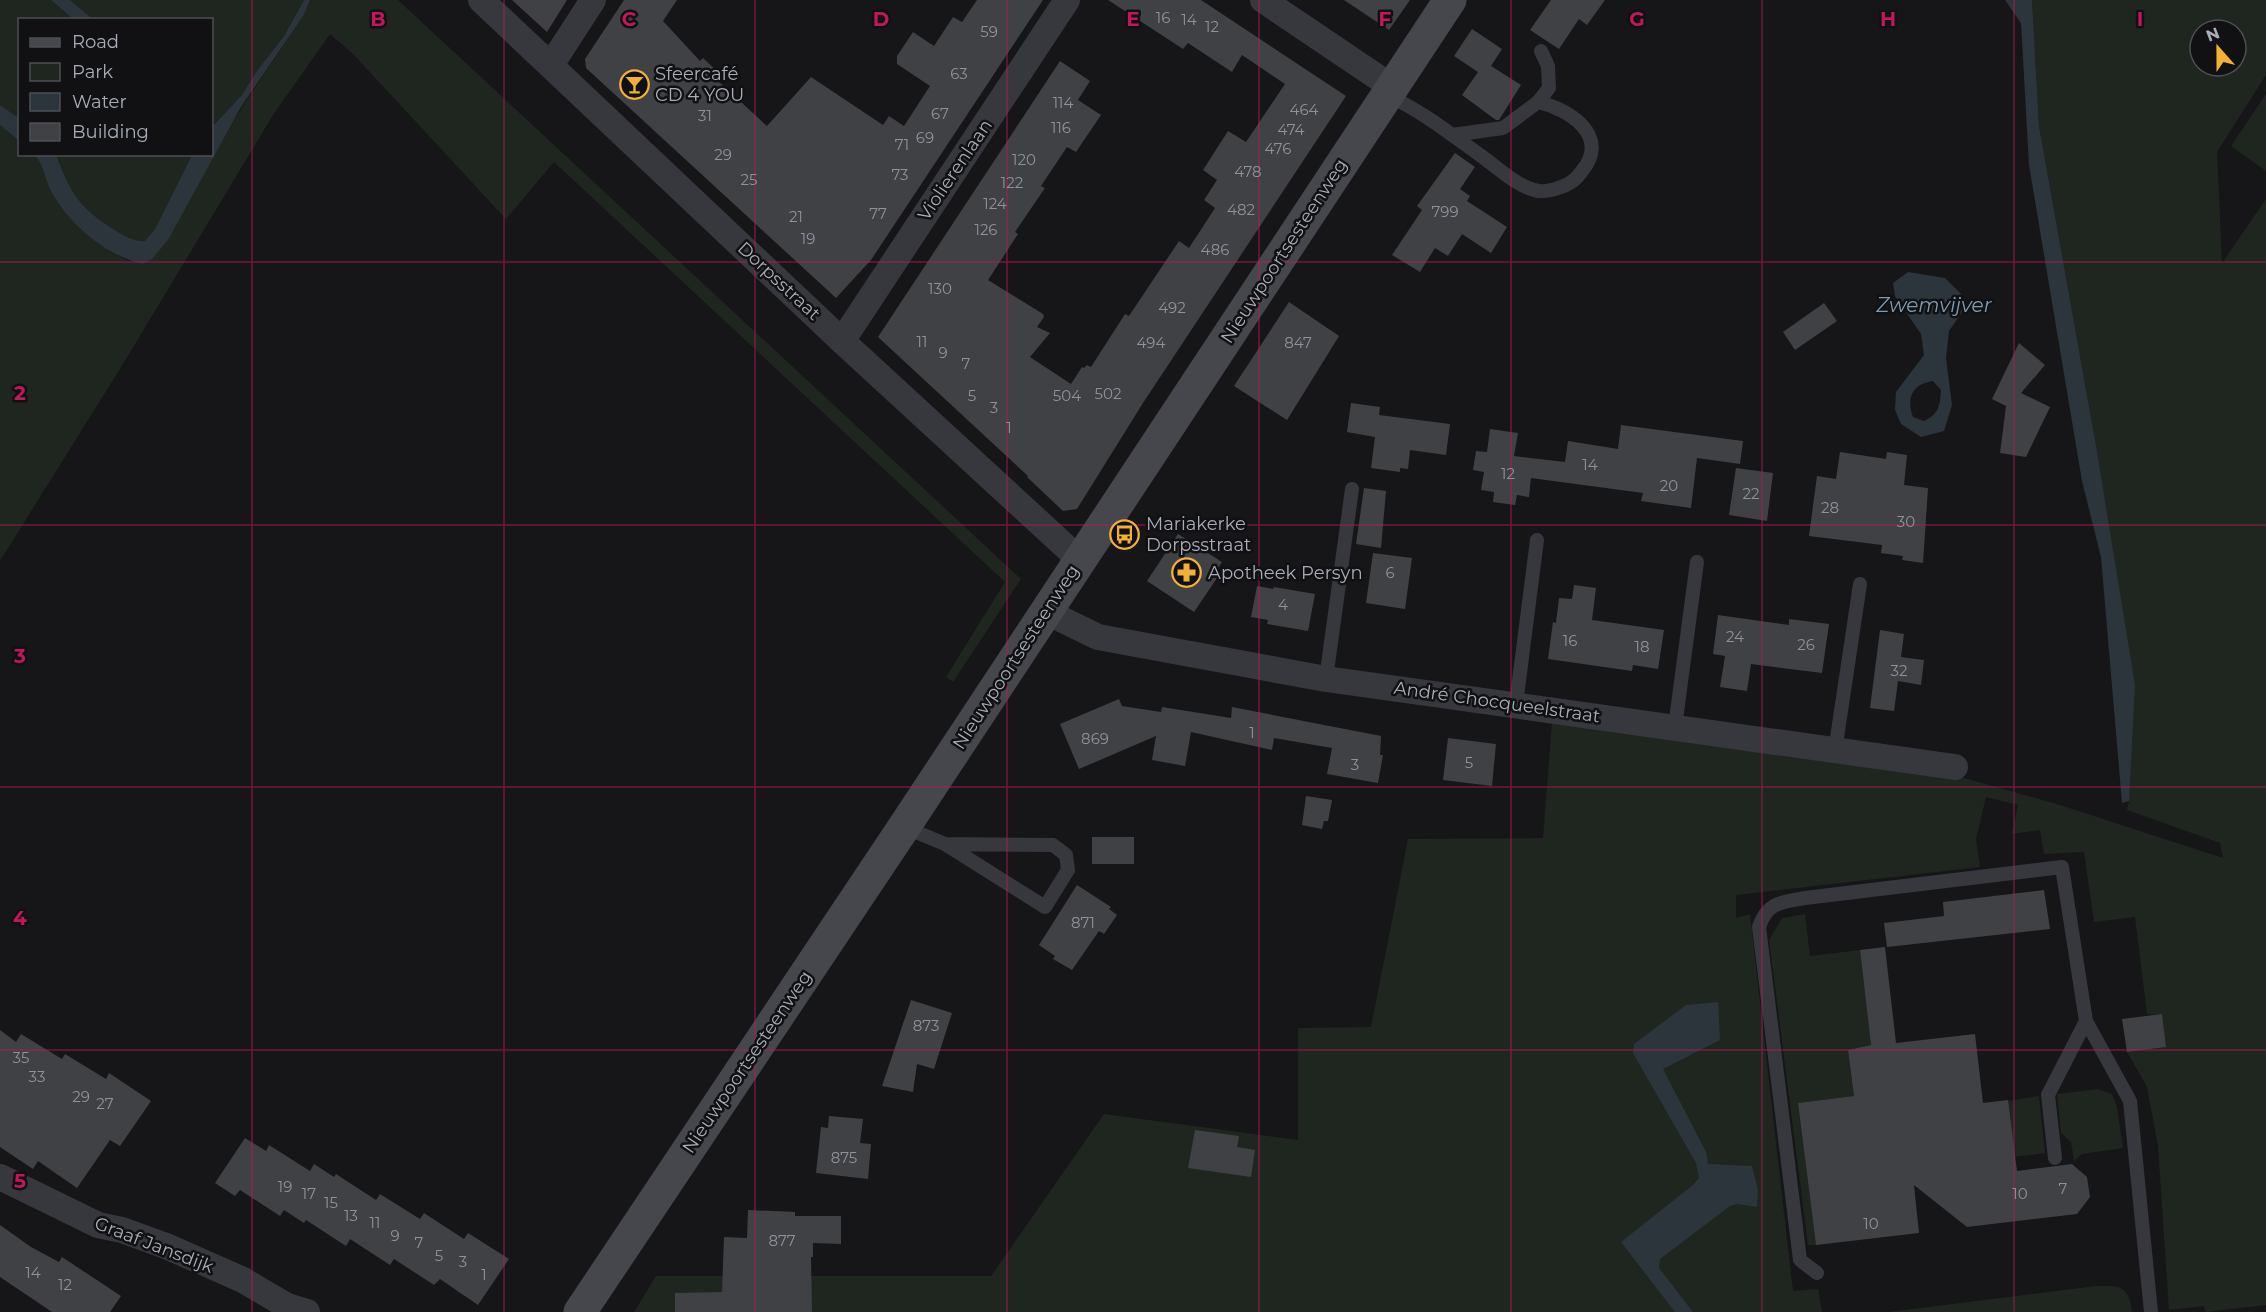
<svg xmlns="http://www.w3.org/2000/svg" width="2266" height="1312" font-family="Montserrat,sans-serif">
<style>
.green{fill:#1e261f;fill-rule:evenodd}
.water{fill:#2c353c;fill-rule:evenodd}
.building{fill:#404145}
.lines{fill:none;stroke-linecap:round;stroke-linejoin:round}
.service{stroke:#37383d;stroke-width:14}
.minor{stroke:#37383d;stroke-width:26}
.secondary{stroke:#45474d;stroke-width:33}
.grid{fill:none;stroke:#c2185b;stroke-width:1.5;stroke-opacity:0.55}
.labels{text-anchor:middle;stroke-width:5;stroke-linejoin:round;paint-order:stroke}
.number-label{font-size:15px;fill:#8e929b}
.poi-label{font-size:18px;fill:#a8adb8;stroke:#111113;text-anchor:start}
.street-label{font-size:18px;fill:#a8adb8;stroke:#111113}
.water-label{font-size:20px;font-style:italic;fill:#7f9bb3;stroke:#111113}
.grid-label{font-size:20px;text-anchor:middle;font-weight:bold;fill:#c2185b;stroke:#111113;stroke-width:5;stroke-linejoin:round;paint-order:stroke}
</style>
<rect width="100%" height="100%" fill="#161618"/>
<g class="green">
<polygon points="0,0 51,0 73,19 20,20 19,118 0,105"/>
<polygon points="70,0 304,0 284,36 256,72 242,95 214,126 212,121 212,20 93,19"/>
<polygon points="310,0 398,0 1021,579 953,682 946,677 1005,582 554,162 506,219 353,54 330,34 273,115 123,364 0,561 0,125 19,141 20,154 35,155 37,156 80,228 126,260 142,264 219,146 242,107 304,15"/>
<path d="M 2032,0 L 2266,0 L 2266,75 L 2217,152 L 2222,263 L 2266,199 L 2266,1305 L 2206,1312 L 2204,1306 L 2169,1310 L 2158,1146 L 2147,1087 L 2127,1052 L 2165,1047 L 2162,1015 L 2147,1014 L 2135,917 L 2094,922 L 2084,852 L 2044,854 L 2040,830 L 2012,834 L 2018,805 L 1986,797 L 1976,839 L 1980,867 L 1736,895 L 1736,918 L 1750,914 L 1793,1291 L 1818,1289 L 1822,1312 L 634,1312 L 656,1276 L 991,1276 L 1104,1114 L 1298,1140 L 1298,1028 L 1371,1027 L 1408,839 L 1543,838 L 1552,722 L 1950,774 L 2060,805 L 2223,858 L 2220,843 L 2127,810 L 2129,801 L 2095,440 L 2039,126 ZM 2200,30 L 2236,30 L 2236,66 L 2200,66 Z"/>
<polygon points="2266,94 2266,171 2231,146"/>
<path d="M 56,155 L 192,155 L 155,229 L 145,241 C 132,241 125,236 115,230 C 79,208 71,193 56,155 Z"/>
<polygon points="1805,914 1810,956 1860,950 1871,1045 1848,1050 1854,1096 1798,1103 1816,1245 1808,1245 1769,940 1782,918"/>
<polygon points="2098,1089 2112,1094 2117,1107 2123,1148 2082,1154 2074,1161 2071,1142 2061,1133 2057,1094"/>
<polygon points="2039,1096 2045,1153 2013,1157 2007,1101"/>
<path d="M 2096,1286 C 2120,1285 2129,1286 2132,1312 L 1889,1312 Z"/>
</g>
<g class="water">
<polygon points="51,0 70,0 93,19 73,19"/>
<path d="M 304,0 L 310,0 L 304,15 L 241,107 L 168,240 L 152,259 L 142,264 C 106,255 70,225 52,193 C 45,180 44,165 35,155 L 56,155 C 71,193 79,208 115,230 C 125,236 132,241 145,241 L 155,229 L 192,155 L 212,154 L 212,121 L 214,125 L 242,95 L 256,72 L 284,36 Z"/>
<polygon points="2005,0 2032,0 2039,126 2095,440 2135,685 2129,801 2122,803 2101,557 2082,481 2029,165 2021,23"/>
<polygon points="0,105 19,118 19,141 0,125"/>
<path d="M 1908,272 L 1945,278 L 1961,294 L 1962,312 L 1949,331 L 1946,358 L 1952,405 L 1944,431 L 1921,437 L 1901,424 L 1895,410 L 1896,392 L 1924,355 L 1921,334 L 1895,296 L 1893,283 ZM 1933,381 L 1941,390 C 1940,406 1939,414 1924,421 L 1913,417 C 1906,398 1912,384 1933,381 Z"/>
<polygon points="1718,1002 1720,1040 1663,1069 1706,1152 1708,1164 1752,1166 1758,1190 1757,1207 1737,1204 1730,1206 1660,1259 1659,1268 1693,1312 1675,1312 1621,1242 1693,1185 1699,1178 1696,1163 1633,1053 1634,1044 1686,1005"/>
</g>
<g class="building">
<polygon points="512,0 567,0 547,32"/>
<polygon points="624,0 677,0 663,21 700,61 703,58 720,74 716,79 767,126 811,77 883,125 889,116 904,126 930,86 897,64 897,56 913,32 934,46 953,17 962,22 977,0 1043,0 871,260 836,298 586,68 585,59"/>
<polygon points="1108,0 1201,0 1346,96 1143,403 1077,509 1063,511 1027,477 1028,476 878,337 1060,61 1090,81 1078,100 1101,115 1076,152 1067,147 1041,186 1045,188 1015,232 1018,234 988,280 1043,314 1044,317 1037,327 1050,333 1030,357 1071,384 1082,367 1084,368 1087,365 1091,367 1125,314 1129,316 1179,241 1189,248 1215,208 1204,200 1217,180 1203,170 1228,131 1246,142 1285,84 1242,55 1232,72 1188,43 1183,49"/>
<polygon points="1344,0 1410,0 1389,30"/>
<polygon points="1551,0 1605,0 1587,25 1579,19 1559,49 1530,30"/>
<polygon points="1472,29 1502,49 1491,66 1521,85 1499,120 1496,120 1462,95 1478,72 1454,56"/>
<polygon points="1455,153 1475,167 1460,189 1470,196 1467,201 1507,227 1491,253 1462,234 1448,256 1435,248 1420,272 1392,255 1422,210 1417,206"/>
<polygon points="1289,302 1339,336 1287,420 1234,386"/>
<polygon points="1824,303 1837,321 1795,350 1783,332"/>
<polygon points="2019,343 2045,365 2021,393 2050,407 2026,457 2000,453 2006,406 1992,399"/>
<polygon points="1351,403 1380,407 1379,415 1450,424 1446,455 1410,450 1408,469 1400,468 1400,472 1371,468 1375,437 1347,432"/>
<polygon points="1621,425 1743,441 1740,464 1697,458 1691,508 1641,501 1643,493 1531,478 1529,497 1517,495 1515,505 1493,502 1494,492 1481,490 1484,472 1473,470 1476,451 1487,452 1490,429 1518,433 1514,456 1565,462 1568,441 1618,449"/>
<polygon points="1840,452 1886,459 1887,452 1907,455 1904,485 1928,488 1923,563 1902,560 1903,556 1881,553 1882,545 1809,536 1817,476 1836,479"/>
<polygon points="1736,468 1773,473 1767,521 1729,515"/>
<polygon points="1364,488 1386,491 1381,548 1356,544"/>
<polygon points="1178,534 1222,562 1212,577 1217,578 1194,612 1147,581"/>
<polygon points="1373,553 1412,558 1405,609 1366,603"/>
<polygon points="1574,585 1596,588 1592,620 1664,630 1658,669 1633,665 1632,671 1548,659 1553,622 1556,623 1559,598 1572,599"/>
<polygon points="1257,586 1273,589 1274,587 1315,594 1308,631 1267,624 1268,620 1251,617"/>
<polygon points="1718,615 1789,625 1789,619 1829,624 1822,673 1751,664 1747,691 1720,687 1725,656 1713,654"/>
<polygon points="1880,630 1904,634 1901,657 1924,660 1921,685 1898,681 1894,711 1870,708"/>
<polygon points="1119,699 1122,706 1161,712 1162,707 1231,718 1232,707 1381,736 1380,755 1383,755 1378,783 1327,774 1332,748 1274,738 1272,750 1191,732 1185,766 1152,760 1156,736 1079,769 1060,724"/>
<polygon points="1448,738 1496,744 1492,786 1443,780"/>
<polygon points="1306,796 1332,800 1328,821 1324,821 1322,829 1302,825"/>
<rect x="1092" y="837" width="42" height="27"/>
<polygon points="1077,885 1111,907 1109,909 1117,915 1104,934 1099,931 1072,970 1053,959 1055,956 1039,945"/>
<polygon points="2044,890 2050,929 1887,947 1884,923 1944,916 1943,902"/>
<polygon points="1885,947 1896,1043 1975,1034 1983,1103 2008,1100 2017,1171 2072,1164 2087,1177 2090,1197 2077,1214 1967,1227 1914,1185 1919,1233 1816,1245 1798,1103 1854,1096 1848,1050 1871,1045 1860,950"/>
<polygon points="911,1000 952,1013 934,1069 917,1064 913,1092 882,1086"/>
<polygon points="2162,1014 2166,1047 2127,1052 2122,1019"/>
<polygon points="0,1030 16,1042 21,1034 62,1059 65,1054 106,1079 109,1073 151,1101 120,1146 110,1140 77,1188 38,1161 33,1169 0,1147"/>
<polygon points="829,1116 863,1119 860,1143 871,1144 868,1179 816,1173 821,1127 828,1128"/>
<polygon points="1195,1130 1239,1136 1237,1147 1255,1150 1251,1177 1188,1168"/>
<polygon points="245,1138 266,1151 269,1145 310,1171 314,1164 334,1177 336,1174 376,1200 380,1194 420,1219 424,1213 464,1239 468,1233 509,1259 478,1305 440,1279 434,1285 394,1259 390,1265 350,1239 346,1246 306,1220 304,1223 284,1210 280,1216 240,1190 235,1196 215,1183"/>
<polygon points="748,1210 795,1212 795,1216 841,1216 841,1244 813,1243 813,1257 811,1257 812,1312 675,1312 675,1293 722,1292 724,1237 747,1238"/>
<polygon points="0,1225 31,1247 59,1262 62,1257 121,1296 110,1312 52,1312 0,1277"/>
</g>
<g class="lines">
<g class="service">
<path d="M 1387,95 C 1422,111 1453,136 1484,158 C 1499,169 1516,185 1534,190 C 1543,193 1553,190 1561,187 C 1572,183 1576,179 1582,171 C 1611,136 1569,109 1538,102"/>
<polyline points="1452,135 1503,128 1538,102 1549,88 1548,66 1541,51"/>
<polyline points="1326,679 1352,489"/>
<polyline points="1516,704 1537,540"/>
<polyline points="1675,727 1697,562"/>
<polyline points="1835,751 1860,584"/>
<polyline points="904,827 945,844 1045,907 1068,870 1066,855 1053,845 945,844"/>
<polyline points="2055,1158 2048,1095 2086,1021"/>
<path d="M 1817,1273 L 1800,1260 L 1759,927 C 1767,902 1782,902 1805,898 L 2062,867 L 2086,1021 L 2130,1101 L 2151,1312"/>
</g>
<g class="minor">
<polyline points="481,0 842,341 1080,560"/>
<polyline points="1263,0 1392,87"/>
<polyline points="551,65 593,0"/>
<polyline points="842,341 1067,0"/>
<polyline points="1048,609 1059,618 1098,637 1326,679 1955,767"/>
<polyline points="0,1177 98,1225 122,1230 166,1246 243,1280 287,1306 307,1312"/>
</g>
<polyline class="secondary" points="580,1312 904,827 1450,0"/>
</g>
<path class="grid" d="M 252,0 L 252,1312M 504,0 L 504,1312M 755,0 L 755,1312M 1007,0 L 1007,1312M 1259,0 L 1259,1312M 1511,0 L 1511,1312M 1762,0 L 1762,1312M 2014,0 L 2014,1312M 0,262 L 2266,262M 0,525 L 2266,525M 0,787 L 2266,787M 0,1050 L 2266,1050"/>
<defs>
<symbol id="bar-ring" viewBox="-11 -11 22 22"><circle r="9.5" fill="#111113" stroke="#f2b134" stroke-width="1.5"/><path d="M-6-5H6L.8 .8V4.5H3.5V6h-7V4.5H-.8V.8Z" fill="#f2b134"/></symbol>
<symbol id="bus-ring" viewBox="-11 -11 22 22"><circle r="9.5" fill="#111113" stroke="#f2b134" stroke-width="1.5"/><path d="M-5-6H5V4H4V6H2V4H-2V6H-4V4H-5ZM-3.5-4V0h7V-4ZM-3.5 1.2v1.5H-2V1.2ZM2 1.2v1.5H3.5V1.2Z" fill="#f2b134"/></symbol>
<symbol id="pharmacy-ring" viewBox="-11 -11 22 22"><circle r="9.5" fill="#111113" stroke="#f2b134" stroke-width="1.5"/><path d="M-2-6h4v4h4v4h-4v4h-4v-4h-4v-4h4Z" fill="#f2b134"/></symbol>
</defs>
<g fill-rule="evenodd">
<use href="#bar-ring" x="618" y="68" width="33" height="33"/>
<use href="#bus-ring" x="1108" y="518" width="33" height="33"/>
<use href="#pharmacy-ring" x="1170" y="556" width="33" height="33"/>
</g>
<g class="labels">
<g class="number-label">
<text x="1163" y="23">16</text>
<text x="1189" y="25">14</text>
<text x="1212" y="32">12</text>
<text x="989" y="37">59</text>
<text x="959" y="79">63</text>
<text x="1063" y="108">114</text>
<text x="1304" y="115">464</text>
<text x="940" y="119">67</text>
<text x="705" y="121">31</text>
<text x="1061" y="133">116</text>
<text x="1291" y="135">474</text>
<text x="925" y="143">69</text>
<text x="902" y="150">71</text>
<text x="1278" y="154">476</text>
<text x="723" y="160">29</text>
<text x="1024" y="165">120</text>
<text x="1248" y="177">478</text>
<text x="900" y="180">73</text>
<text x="749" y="185">25</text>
<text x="1012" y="188">122</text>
<text x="995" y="209">124</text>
<text x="1241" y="215">482</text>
<text x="1445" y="217">799</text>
<text x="878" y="219">77</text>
<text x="796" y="222">21</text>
<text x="986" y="235">126</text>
<text x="808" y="244">19</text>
<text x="1215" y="255">486</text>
<text x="940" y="294">130</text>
<text x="1172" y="313">492</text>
<text x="922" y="347">11</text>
<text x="1151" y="348">494</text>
<text x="1298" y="348">847</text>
<text x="943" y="358">9</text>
<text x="966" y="369">7</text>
<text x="1108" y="399">502</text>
<text x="972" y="401">5</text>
<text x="1067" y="401">504</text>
<text x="994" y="413">3</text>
<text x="1009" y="433">1</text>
<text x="1590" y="470">14</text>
<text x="1508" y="479">12</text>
<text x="1669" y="491">20</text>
<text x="1751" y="499">22</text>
<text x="1830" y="513">28</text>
<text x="1906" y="527">30</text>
<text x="1390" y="578">6</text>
<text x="1283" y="610">4</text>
<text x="1735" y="642">24</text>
<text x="1570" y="646">16</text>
<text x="1806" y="650">26</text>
<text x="1642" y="652">18</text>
<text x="1899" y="676">32</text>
<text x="1252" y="738">1</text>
<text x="1095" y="744">869</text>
<text x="1469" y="768">5</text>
<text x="1355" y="770">3</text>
<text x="1083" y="928">871</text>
<text x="926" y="1031">873</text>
<text x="21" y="1063">35</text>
<text x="37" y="1082">33</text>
<text x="81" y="1102">29</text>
<text x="105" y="1109">27</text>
<text x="844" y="1163">875</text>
<text x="285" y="1192">19</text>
<text x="2063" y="1194">7</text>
<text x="309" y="1199">17</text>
<text x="2020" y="1199">10</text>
<text x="331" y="1208">15</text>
<text x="351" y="1221">13</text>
<text x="375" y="1228">11</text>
<text x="1871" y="1229">10</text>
<text x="395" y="1241">9</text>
<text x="782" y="1246">877</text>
<text x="419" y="1248">7</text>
<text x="439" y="1261">5</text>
<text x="463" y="1267">3</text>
<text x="33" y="1278">14</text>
<text x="484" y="1280">1</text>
<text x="65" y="1290">12</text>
</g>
<g class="poi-label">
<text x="655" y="80">Sfeercafé<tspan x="655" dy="21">CD 4 YOU</tspan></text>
<text x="1146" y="530">Mariakerke<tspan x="1146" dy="21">Dorpsstraat</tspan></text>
<text x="1208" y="579">Apotheek Persyn</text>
</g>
<g class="street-label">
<text transform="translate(955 170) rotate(-56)" y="6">Violierenlaan</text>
<text transform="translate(1284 251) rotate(-57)" y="6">Nieuwpoortsesteenweg</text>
<text transform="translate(779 281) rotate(43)" y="6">Dorpsstraat</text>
<text transform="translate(1016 657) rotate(-57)" y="6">Nieuwpoortsesteenweg</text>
<text transform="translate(1497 702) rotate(8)" y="6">André Chocqueelstraat</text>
<text transform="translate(747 1062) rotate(-56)" y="6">Nieuwpoortsesteenweg</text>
<text transform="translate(154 1245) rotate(21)" y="6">Graaf Jansdijk</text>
</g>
<g class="water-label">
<text x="1934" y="312">Zwemvijver</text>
</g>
</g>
<g class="grid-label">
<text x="378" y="26">B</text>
<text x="629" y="26">C</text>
<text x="881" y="26">D</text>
<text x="1133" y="26">E</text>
<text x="1385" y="26">F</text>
<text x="1637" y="26">G</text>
<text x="1888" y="26">H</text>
<text x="2140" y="26">I</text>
<text x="20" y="400">2</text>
<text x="20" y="663">3</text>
<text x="20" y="925">4</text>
<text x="20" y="1188">5</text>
</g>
<rect x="18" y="18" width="195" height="138" fill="#111113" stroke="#4d4f55" stroke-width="1.5"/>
<rect x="30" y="38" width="30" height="9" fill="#45474d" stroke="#4d4f55" stroke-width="1.5"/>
<text x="72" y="48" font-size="18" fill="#a8adb8">Road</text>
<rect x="30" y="63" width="30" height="18" fill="#1e261f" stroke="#4d4f55" stroke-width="1.5"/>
<text x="72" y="78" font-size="18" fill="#a8adb8">Park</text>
<rect x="30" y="93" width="30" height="18" fill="#2c353c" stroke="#4d4f55" stroke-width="1.5"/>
<text x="72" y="108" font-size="18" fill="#a8adb8">Water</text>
<rect x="30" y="123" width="30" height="18" fill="#404145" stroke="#4d4f55" stroke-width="1.5"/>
<text x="72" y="138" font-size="18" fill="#a8adb8">Building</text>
<g transform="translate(2218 48) rotate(339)"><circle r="28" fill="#111113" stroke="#4d4f55" stroke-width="1.5"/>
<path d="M0-4.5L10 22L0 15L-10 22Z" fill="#f2b134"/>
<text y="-9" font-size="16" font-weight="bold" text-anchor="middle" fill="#a8adb8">N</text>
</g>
</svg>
